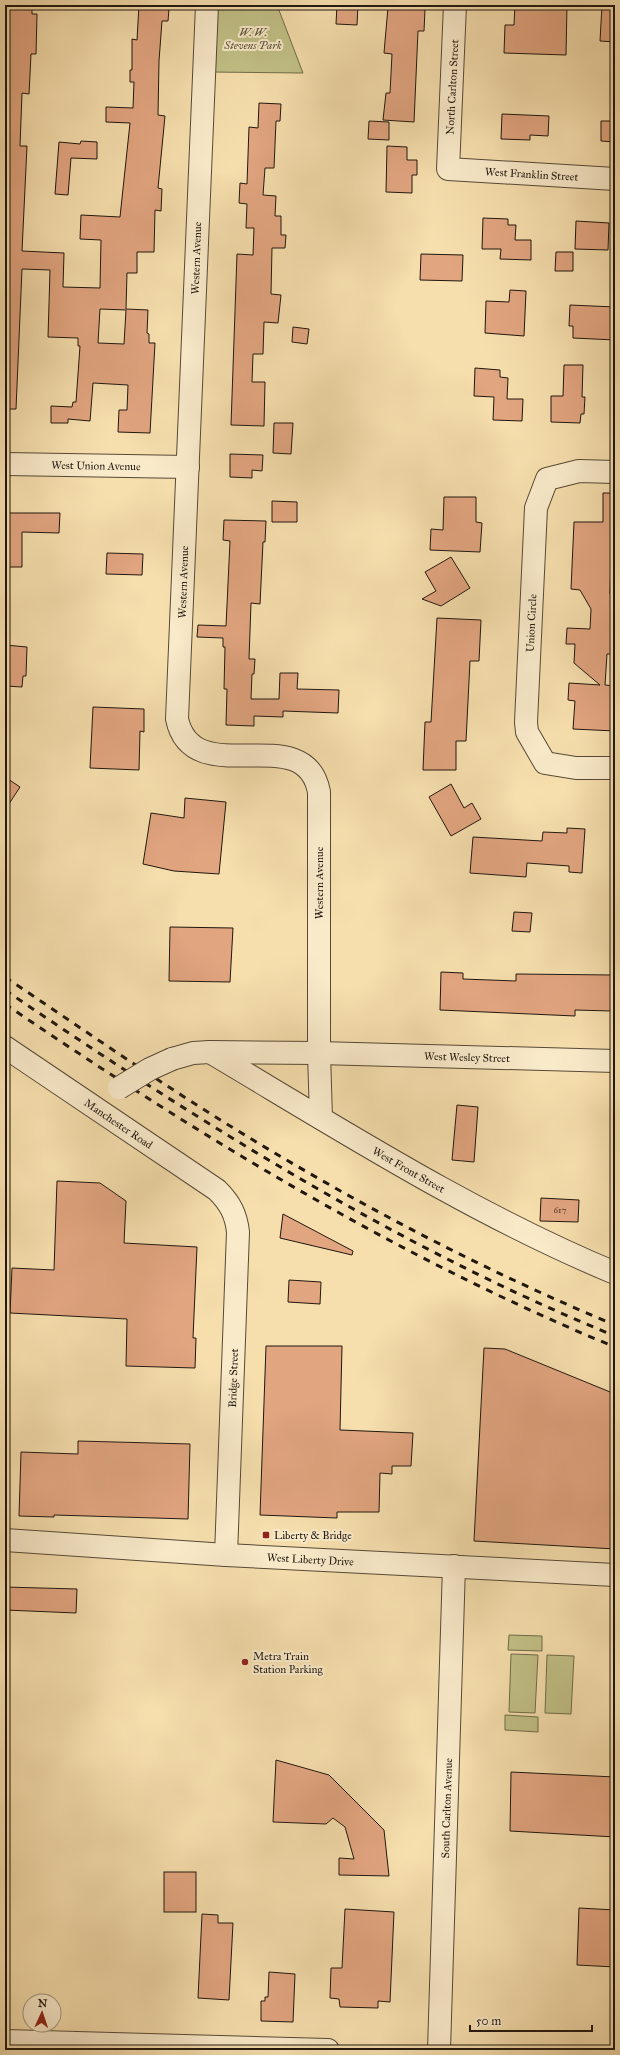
<svg xmlns="http://www.w3.org/2000/svg" width="620" height="2055" font-family="'IM FELL Great Primer',serif">
<style>
.green{fill:#c1c086;stroke:#706c4a}
.building{fill:#e1a580;stroke:#20170f;fill-rule:evenodd}
.lines{fill:none;stroke-linecap:round;stroke-linejoin:round}
.minor-casing{stroke:#564936;stroke-width:24}
.minor{stroke:#f9eaca;stroke-width:22}
.rail{stroke:#20170f;stroke-width:3;stroke-dasharray:7 7;stroke-linecap:butt}
.minor-bridge-casing{stroke:#564936;stroke-width:24;stroke-linecap:butt}
.minor-bridge{stroke:#f9eaca;stroke-width:22}
.poi-dot{fill:#8f2418;stroke:#f9eaca;stroke-width:1.5}
.labels{text-anchor:middle;stroke-width:4;stroke-linejoin:round;paint-order:stroke}
.number-label{font-size:9px;fill:#503a2b}
.park-label{font-size:11px;font-style:italic;fill:#585239;stroke:#f9eaca}
.street-label{font-size:11px;fill:#20170f;stroke:#f9eaca}
.poi-label{font-size:11px;fill:#20170f;stroke:#f9eaca;text-anchor:start}
</style>
<rect width="100%" height="100%" fill="#f6dead"/>
<filter id="stains"><feTurbulence type="fractalNoise" baseFrequency=".005" numOctaves="4"/><feColorMatrix values="0 0 0 0 .2 0 0 0 0 .09 0 0 0 0 .02 0 0 0 .5 -.17"/></filter>
<radialGradient id="worn" r=".72"><stop offset=".6" stop-color="#630" stop-opacity="0"/><stop offset="1" stop-color="#630" stop-opacity=".3"/></radialGradient>
<g class="green">
<polygon points="214,5 277,5 303,73 211,72"/>
<polygon points="509,1635 542,1636 542,1651 508,1650"/>
<polygon points="511,1654 538,1655 535,1713 509,1712"/>
<polygon points="547,1655 574,1656 571,1714 545,1713"/>
<polygon points="505,1715 538,1717 538,1732 505,1730"/>
</g>
<g class="building">
<path d="M 5,5 L 32,5 L 32,14 L 37,14 L 36,54 L 31,54 L 29,94 L 22,93 L 20,146 L 27,146 L 22,251 L 64,253 L 63,287 L 100,288 L 101,240 L 80,239 L 81,215 L 120,217 L 130,123 L 106,122 L 106,107 L 133,108 L 134,82 L 130,82 L 130,70 L 132,70 L 132,39 L 137,40 L 139,5 L 163,5 L 163,8 L 169,9 L 168,21 L 162,21 L 159,61 L 158,115 L 165,116 L 158,188 L 162,189 L 161,211 L 155,210 L 154,252 L 137,252 L 137,273 L 127,273 L 126,309 L 148,310 L 147,333 L 149,334 L 149,343 L 155,343 L 150,433 L 118,432 L 119,410 L 127,410 L 128,385 L 93,383 L 90,421 L 68,419 L 68,423 L 51,423 L 51,406 L 72,407 L 73,402 L 76,402 L 80,346 L 78,346 L 78,338 L 48,337 L 50,270 L 22,269 L 16,409 L 5,409 ZM 100,309 L 126,310 L 124,344 L 98,343 Z"/>
<polygon points="337,5 358,5 357,25 336,24"/>
<polygon points="515,5 567,5 566,55 504,53 505,25 514,25"/>
<polygon points="602,5 615,5 615,42 600,41"/>
<polygon points="388,7 425,9 424,31 418,31 414,122 383,120 386,93 390,93 392,54 384,53"/>
<polygon points="259,103 281,104 280,121 276,121 274,168 265,168 263,195 276,196 275,216 281,216 281,235 286,235 285,248 272,248 271,294 281,295 278,323 264,322 263,354 253,354 252,382 265,382 264,426 231,425 237,254 253,255 254,228 246,228 247,204 239,203 240,183 247,184 249,127 258,128"/>
<polygon points="502,114 549,116 548,136 530,135 530,140 501,139"/>
<polygon points="369,121 389,122 389,140 368,139"/>
<polygon points="601,121 615,121 615,142 601,141"/>
<polygon points="81,141 97,142 97,159 71,158 68,195 55,194 59,142 80,144"/>
<polygon points="387,146 407,147 407,160 417,160 417,175 412,175 412,193 386,192"/>
<polygon points="483,218 508,219 508,225 516,225 515,240 531,240 531,260 500,259 501,249 482,249"/>
<polygon points="576,221 609,223 608,250 575,249"/>
<polygon points="556,252 573,252 573,271 555,271"/>
<polygon points="421,254 463,255 462,281 420,280"/>
<polygon points="510,290 526,291 524,336 485,333 486,301 509,302"/>
<polygon points="570,305 615,307 615,340 573,338 573,326 569,326"/>
<polygon points="293,327 309,329 307,344 292,342"/>
<polygon points="564,365 583,365 582,397 585,397 584,414 581,414 580,423 551,422 551,396 563,396"/>
<polygon points="475,368 500,370 500,377 508,378 507,399 523,399 522,421 493,420 494,397 474,396"/>
<polygon points="274,423 293,423 291,454 273,453"/>
<polygon points="230,454 263,455 262,471 252,470 252,478 230,477"/>
<polygon points="603,493 615,493 615,562 611,562 610,594 615,594 615,654 607,654 605,685 615,686 615,731 573,729 575,701 568,700 569,683 600,685 574,663 575,644 566,644 567,628 590,629 591,609 580,590 571,589 574,522 603,522"/>
<polygon points="444,497 476,497 476,522 482,523 480,552 430,550 431,529 443,530"/>
<polygon points="272,501 297,502 297,522 272,522"/>
<polygon points="5,513 60,513 59,533 22,532 22,567 6,567"/>
<polygon points="224,520 266,521 265,542 263,542 260,604 251,603 249,659 255,659 254,674 252,674 251,699 279,699 280,673 298,673 297,689 339,690 338,713 283,711 283,717 254,716 254,726 226,725 227,689 224,689 225,647 223,647 223,638 197,637 198,625 226,626 230,541 223,540"/>
<polygon points="107,553 143,554 142,575 106,574"/>
<polygon points="451,557 470,588 441,606 422,599 436,591 425,572"/>
<polygon points="437,618 481,620 479,661 470,661 466,741 456,741 456,770 423,770 425,722 431,722"/>
<polygon points="5,645 27,647 26,676 23,676 22,687 5,686"/>
<polygon points="93,707 144,709 144,732 140,731 139,770 90,768"/>
<polygon points="5,777 20,787 5,810"/>
<polygon points="451,784 464,808 472,803 481,819 451,836 429,797"/>
<polygon points="185,798 226,802 219,874 174,871 143,864 151,813 184,818"/>
<polygon points="567,828 585,829 582,873 569,872 569,866 527,863 526,877 470,873 473,837 542,841 543,832 567,833"/>
<polygon points="514,912 532,913 530,932 512,931"/>
<polygon points="170,927 233,928 230,982 169,981"/>
<polygon points="441,972 463,973 463,979 516,981 516,974 613,975 611,1011 575,1010 575,1016 440,1010"/>
<polygon points="457,1105 478,1107 474,1162 452,1160"/>
<polygon points="57,1181 100,1183 126,1201 124,1243 197,1247 193,1338 196,1338 195,1368 126,1366 127,1319 10,1313 12,1268 54,1270"/>
<polygon points="541,1198 579,1200 578,1222 540,1221"/>
<polygon points="283,1214 353,1251 352,1255 280,1238"/>
<polygon points="289,1280 321,1282 320,1304 288,1302"/>
<polygon points="266,1346 342,1346 340,1430 413,1433 411,1466 392,1466 392,1474 380,1473 379,1512 337,1512 337,1518 260,1515"/>
<polygon points="484,1348 505,1349 615,1394 615,1549 474,1541"/>
<polygon points="78,1441 190,1444 188,1519 54,1515 54,1517 19,1516 21,1452 78,1454"/>
<polygon points="5,1587 77,1589 76,1613 5,1610"/>
<polygon points="276,1760 329,1775 384,1830 389,1876 339,1875 339,1858 354,1859 345,1827 333,1818 326,1824 273,1822"/>
<polygon points="511,1772 615,1777 615,1837 510,1831"/>
<rect x="164" y="1872" width="32" height="40"/>
<polygon points="579,1908 615,1910 615,1967 577,1965"/>
<polygon points="345,1909 394,1912 390,2002 378,2001 378,2008 340,2007 339,1999 330,1998 331,1968 342,1968"/>
<polygon points="202,1914 218,1915 218,1923 233,1923 229,2000 198,1998"/>
<polygon points="269,1972 295,1974 293,2022 261,2021 261,2001 265,2001 265,1997 268,1997"/>
</g>
<g class="lines">
<defs>
<g id="minor">
<path d="M 207,5 L 177,719 C 193,794 305,717 319,792 L 319,1053 L 321,1118"/>
<path id="s1" d="M 455,5 L 448,169 L 615,179"/>
<path id="s2" d="M 5,464 L 188,467"/>
<polyline points="615,472 579,471 547,479 536,508 526,722 527,732 545,763 576,768 615,768"/>
<path id="s3" d="M 5,1047 L 217,1190 C 230,1203 236,1214 238,1232 L 226,1555"/>
<path id="s4" d="M 210,1052 C 343,1131 473,1214 615,1273"/>
<path id="s5" d="M 172,1059 L 193,1053 L 210,1052 L 319,1053 L 615,1061"/>
<path id="s6" d="M 5,1540 L 226,1555 L 615,1575"/>
<polyline points="5,2041 328,2050"/>
<path id="s7" d="M 439,2050 L 454,1566"/>
</g>
</defs>
<use href="#minor" class="minor-casing"/>
<use href="#minor" class="minor"/>
<g class="rail">
<path d="M 5,977 C 81,1028 157,1081 235,1129 C 357,1204 483,1270 615,1325"/>
<path d="M 5,990 C 199,1122 397,1247 615,1336"/>
<path d="M 5,1004 C 198,1135 398,1258 615,1347"/>
</g>
<defs>
<polyline id="minor-bridge" points="119,1088 150,1069 172,1059"/>
</defs>
<use href="#minor-bridge" class="minor-bridge-casing"/>
<use href="#minor-bridge" class="minor-bridge"/>
</g>
<g class="poi-dot">
<rect x="262" y="1531" width="8" height="8" rx="2"/>
<circle cx="245" cy="1662" r="4"/>
</g>
<g class="labels">
<g class="number-label">
<text x="560" y="1213">617</text>
</g>
<g class="park-label">
<text x="253" y="36">W. W.<tspan x="253" dy="13">Stevens Park</tspan></text>
</g>
<g class="street-label">
<text transform="translate(452 87) rotate(-87)" y="4">North Carlton Street</text>
<text dy="4" stroke="none"><textPath href="#s1" startOffset="248">West Franklin Street</textPath></text>
<text transform="translate(196 258) rotate(-88)" y="4">Western Avenue</text>
<text dy="4" stroke="none"><textPath href="#s2" startOffset="91">West Union Avenue</textPath></text>
<text transform="translate(183 582) rotate(-88)" y="4">Western Avenue</text>
<text transform="translate(531 623) rotate(-87)" y="4">Union Circle</text>
<text transform="translate(319 883) rotate(-90)" y="4">Western Avenue</text>
<text dy="4" stroke="none"><textPath href="#s5" startOffset="296">West Wesley Street</textPath></text>
<text dy="4" stroke="none"><textPath href="#s3" startOffset="137">Manchester Road</textPath></text>
<text dy="4" stroke="none"><textPath href="#s4" startOffset="231">West Front Street</textPath></text>
<text transform="translate(233 1378) rotate(-88)" y="4">Bridge Street</text>
<text dy="4" stroke="none"><textPath href="#s6" startOffset="306">West Liberty Drive</textPath></text>
<text dy="4" stroke="none"><textPath href="#s7" startOffset="242">South Carlton Avenue</textPath></text>
</g>
<g class="poi-label">
<text x="274" y="1539">Liberty &amp; Bridge</text>
<text x="253" y="1660">Metra Train<tspan x="253" dy="13">Station Parking</tspan></text>
</g>
</g>
<rect width="620" height="2055" fill="none" stroke="#f6dead" stroke-width="20"/>
<rect x="6" y="6" width="608" height="2043" fill="none" stroke="#20170f" stroke-width="2"/>
<rect x="10" y="10" width="600" height="2035" fill="none" stroke="#20170f"/>
<g transform="translate(42 2013) rotate(3)"><circle r="19" fill="#f9eaca" stroke="#a2967f"/>
<path d="M0-3L7 15L0 10L-7 15Z" fill="#8f2418"/>
<text y="-6" font-size="11" font-weight="bold" text-anchor="middle" fill="#20170f">N</text>
</g>
<path d="M470 2025v6h122v-6" fill="none" stroke="#20170f" stroke-width="2"/>
<text x="476" y="2025" font-size="12" fill="#20170f" stroke="#f9eaca" stroke-width="3" paint-order="stroke">50 m</text>
<rect width="100%" height="100%" filter="url(#stains)"/>
<rect width="100%" height="100%" fill="url(#worn)"/>
</svg>
